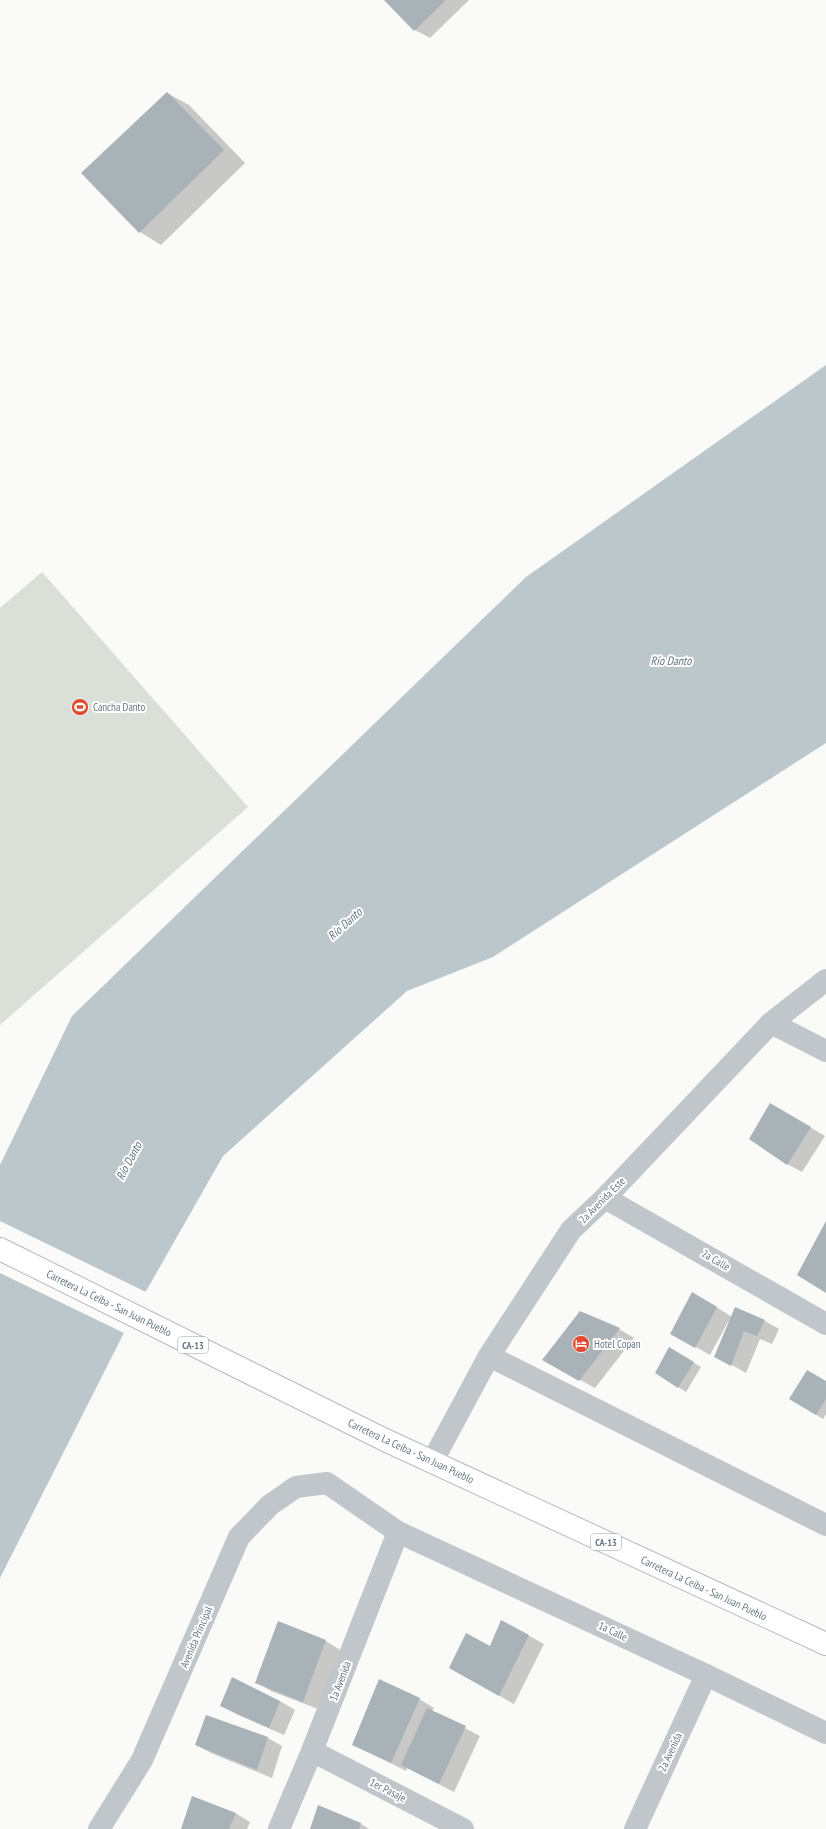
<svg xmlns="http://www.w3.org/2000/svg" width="826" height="1829" font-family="'PT Sans Narrow',sans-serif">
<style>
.green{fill:#dadfd7}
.water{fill:#bbc7cb}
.pier{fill:#fafaf8}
.shadow{fill:#0003}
.building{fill:#a8b2b7}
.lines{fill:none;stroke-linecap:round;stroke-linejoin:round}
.major-casing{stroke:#b5bbbe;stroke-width:24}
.minor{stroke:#c1c6ca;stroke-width:22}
.major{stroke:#fff;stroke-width:22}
.labels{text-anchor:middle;stroke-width:4;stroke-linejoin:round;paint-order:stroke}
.shield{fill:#fff;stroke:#93a0a8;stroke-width:1}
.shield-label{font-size:10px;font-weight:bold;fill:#657882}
.poi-label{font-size:11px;fill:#657882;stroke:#fff;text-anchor:start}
.street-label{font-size:11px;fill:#657882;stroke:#fff}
.water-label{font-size:12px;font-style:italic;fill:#60767c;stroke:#fff}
</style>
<rect width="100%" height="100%" fill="#fafaf8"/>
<polygon class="green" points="42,572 248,807 0,1025 0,608"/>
<polygon class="water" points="826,365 826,743 493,957 407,991 223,1156 137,1307 0,1578 0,1165 72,1016 526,577"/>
<polygon class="pier" points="0,1221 148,1293 126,1334 0,1273"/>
<g class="shadow">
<polygon points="386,0 469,0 430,38 415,30"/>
<polygon points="167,93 189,105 245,163 161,245 140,232 83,173"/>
<polygon points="771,1104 825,1136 802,1172 787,1164"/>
<polygon points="707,1301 732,1317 765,1321 779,1329 772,1344 760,1339 746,1373 716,1356 730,1322 728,1322 710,1355 671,1333"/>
<polygon points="581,1313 619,1329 634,1338 595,1388 558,1368"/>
<polygon points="669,1348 701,1367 686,1392 656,1373"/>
<polygon points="826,1382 826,1414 823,1419 791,1399"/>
<polygon points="502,1621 544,1644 514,1704 450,1668 490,1648"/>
<polygon points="326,1641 340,1650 318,1709 271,1691 256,1682"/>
<polygon points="419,1699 434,1708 432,1711 480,1736 454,1792 407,1768 406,1771 353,1744"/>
<polygon points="280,1701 295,1710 284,1735 236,1714 222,1706"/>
<polygon points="268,1738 282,1746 272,1778 211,1753 196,1745"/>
<polygon points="319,1807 361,1824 369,1829 311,1829"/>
<polygon points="235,1813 250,1822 247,1829 182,1829"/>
</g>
<g class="building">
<polygon points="384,0 446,0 414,31"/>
<polygon points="167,92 224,150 139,233 81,173"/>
<polygon points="770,1103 811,1127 787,1165 749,1139"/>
<polygon points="826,1221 826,1293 797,1275"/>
<polygon points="692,1292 717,1307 695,1348 670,1334"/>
<polygon points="735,1307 765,1320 757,1336 744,1331 731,1366 714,1357"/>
<polygon points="580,1311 620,1328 579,1381 542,1360"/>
<polygon points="669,1347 694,1362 678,1388 655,1373"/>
<polygon points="807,1370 826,1381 826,1399 816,1415 789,1399"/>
<polygon points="501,1620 529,1635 499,1696 449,1668 466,1633 490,1646"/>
<polygon points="278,1621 326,1640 303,1702 255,1683"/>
<polygon points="232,1677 280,1701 269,1728 220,1706"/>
<polygon points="379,1679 420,1698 391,1763 352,1745"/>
<polygon points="427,1708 466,1726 439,1784 401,1765"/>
<polygon points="206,1715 268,1737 257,1770 195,1745"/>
<polygon points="192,1796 236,1813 229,1829 181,1829"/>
<polygon points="318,1805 361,1823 359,1829 310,1829"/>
</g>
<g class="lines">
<defs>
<polyline id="major" points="0,1249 385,1440 826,1644"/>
</defs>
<use href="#major" class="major-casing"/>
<g class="minor">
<polyline points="771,1023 826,1051"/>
<polyline points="605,1198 826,1324"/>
<polyline points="489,1356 826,1525"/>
<polyline points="432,1462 489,1356 571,1230 605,1198 771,1023 826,980"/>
<polyline points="312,1751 463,1829"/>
<polyline points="99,1829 142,1760 239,1537 270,1505 296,1487 327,1483 398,1532 706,1675 826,1733"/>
<polyline points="279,1829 312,1751 398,1532"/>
<polyline points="635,1829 706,1675"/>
</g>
<use href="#major" class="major"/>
</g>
<defs>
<symbol id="stadium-disc" viewBox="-11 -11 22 22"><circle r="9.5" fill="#e24b2f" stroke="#fff"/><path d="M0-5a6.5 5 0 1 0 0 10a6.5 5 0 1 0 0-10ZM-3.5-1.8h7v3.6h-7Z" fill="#fff"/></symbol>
<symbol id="hotel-disc" viewBox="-11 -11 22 22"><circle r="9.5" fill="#e24b2f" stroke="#fff"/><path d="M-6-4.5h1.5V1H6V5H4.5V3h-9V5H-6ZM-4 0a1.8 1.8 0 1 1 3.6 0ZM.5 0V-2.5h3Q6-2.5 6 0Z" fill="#fff"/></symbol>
</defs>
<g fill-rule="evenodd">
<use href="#stadium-disc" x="70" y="697" width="20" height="20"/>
<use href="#hotel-disc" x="571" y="1334" width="20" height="20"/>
</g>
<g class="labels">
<g class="shield">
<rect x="178" y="1337" width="30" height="16" rx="3"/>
<rect x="591" y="1534" width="30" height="16" rx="3"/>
</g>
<g class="shield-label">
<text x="193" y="1349">CA-13</text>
<text x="606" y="1546">CA-13</text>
</g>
<g class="poi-label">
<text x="93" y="711">Cancha Danto</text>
<text x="594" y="1348">Hotel Copan</text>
</g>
<g class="street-label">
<text transform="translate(602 1200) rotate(-45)" y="4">2a Avenida Este</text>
<text transform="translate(716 1260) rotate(30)" y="4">2a Calle</text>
<text transform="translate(109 1303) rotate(26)" y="4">Carretera La Ceiba - San Juan Pueblo</text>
<text transform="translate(411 1451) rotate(25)" y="4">Carretera La Ceiba - San Juan Pueblo</text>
<text transform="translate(704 1588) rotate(25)" y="4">Carretera La Ceiba - San Juan Pueblo</text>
<text transform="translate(613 1631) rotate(25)" y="4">1a Calle</text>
<text transform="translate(196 1637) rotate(-67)" y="4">Avenida Principal</text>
<text transform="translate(340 1681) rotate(-69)" y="4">1a Avenida</text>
<text transform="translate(670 1752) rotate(-65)" y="4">2a Avenida</text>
<text transform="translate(388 1790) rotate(27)" y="4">1er Pasaje</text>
</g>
<g class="water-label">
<text x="671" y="665">Río Danto</text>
<text transform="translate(345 924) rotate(-42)" y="4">Río Danto</text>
<text transform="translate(129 1161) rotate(-62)" y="4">Río Danto</text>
</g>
</g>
</svg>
